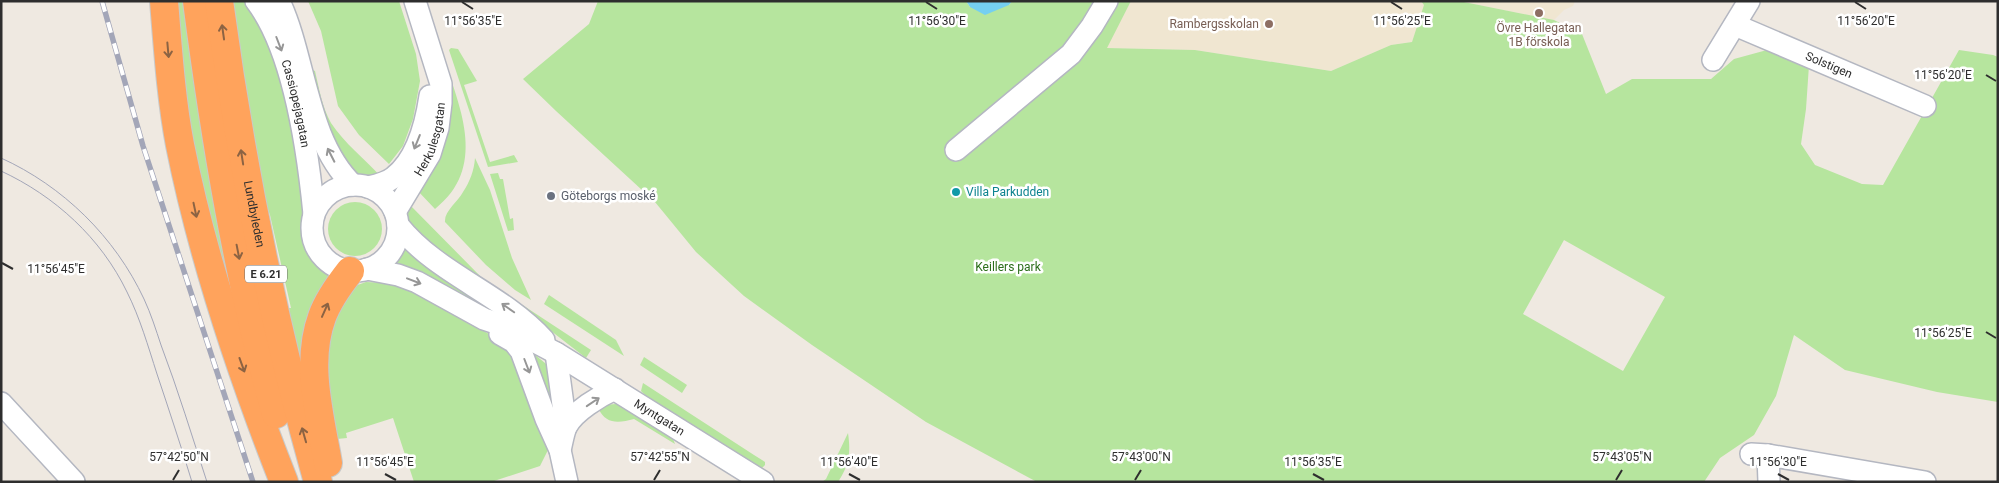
<svg xmlns="http://www.w3.org/2000/svg" width="1999" height="483" font-family="Roboto,sans-serif">
<style>
.education{fill:#f0e6d1}
.green{fill:#b6e59e;fill-rule:evenodd}
.water{fill:#75cff0}
.lines{fill:none;stroke-linecap:round;stroke-linejoin:round}
.minor-casing{stroke:#b4b7c1;stroke-width:24}
.highway-casing{stroke:#c9c9c9;stroke-width:30}
.minor{stroke:#fff;stroke-width:21}
.highway{stroke:#ffa35c;stroke-width:28}
.tram{stroke:#a3a6b8;stroke-width:1}
.rail-casing{stroke:#a3a6b8;stroke-width:5.5}
.rail{stroke:#fff;stroke-width:4;stroke-dasharray:11;stroke-linecap:butt}
.oneway{stroke:#8c6343}
.oneway2{stroke:#969696}
.ticks{fill:none;stroke:#2e2e2e;stroke-width:2}
.education-dot{fill:#8d6e63;stroke:#fff;stroke-width:2}
.culture-dot{fill:#0f9aa8;stroke:#fff;stroke-width:2}
.worship-dot{fill:#6b7280;stroke:#fff;stroke-width:2}
.labels{text-anchor:middle;stroke-width:5;stroke-linejoin:round;paint-order:stroke}
.shield{fill:#fff;stroke:#6d6d6d;stroke-width:1}
.shield-label{font-size:11px;font-weight:bold;fill:#2e2e2e}
.education-label{font-size:12px;fill:#785e54;stroke:#fff;text-anchor:end}
.street-label{font-size:12px;fill:#2e2e2e;stroke:#fff}
.culture-label{font-size:12px;fill:#0d838f;stroke:#fff;text-anchor:start}
.worship-label{font-size:12px;fill:#5b616d;stroke:#fff;text-anchor:start}
.park-label{font-size:12px;fill:#2c6e1b;stroke:#fff}
.ticks-label{font-size:12px;text-anchor:middle;fill:#2e2e2e;stroke:#fff;stroke-width:5;stroke-linejoin:round;paint-order:stroke}
</style>
<rect width="100%" height="100%" fill="#efe9e1"/>
<g class="education">
<polygon points="1131,1 1421,1 1425,5 1412,42 1391,45 1331,71 1195,50 1106,48"/>
<polygon points="1459,1 1575,1 1573,6 1564,10 1554,20"/>
</g>
<g class="green">
<polygon points="177,1 184,1 239,312 232,314 194,172 174,18"/>
<polygon points="232,1 249,1 280,66 305,200 304,239 310,256 319,267 335,277 301,379 289,308 291,308 270,215 260,188"/>
<polygon points="308,1 399,1 416,54 420,81 413,119 403,146 389,164 359,135 338,106 321,31"/>
<path d="M 598,1 L 966,1 L 970,7 L 1009,5 L 1012,1 L 1131,1 L 1107,48 L 1195,50 L 1331,71 L 1391,45 L 1412,42 L 1424,5 L 1421,1 L 1459,1 L 1554,20 L 1582,34 L 1606,94 L 1632,79 L 1711,79 L 1734,59 L 1767,50 L 1809,65 L 1806,109 L 1801,144 L 1815,165 L 1862,184 L 1883,185 L 1959,50 L 1993,55 L 1998,57 L 1998,402 L 1937,392 L 1845,370 L 1794,335 L 1776,396 L 1754,435 L 1720,458 L 1704,482 L 1037,482 L 926,422 L 812,345 L 744,296 L 696,252 L 655,202 L 556,111 L 523,79 L 589,24 ZM 1564,240 L 1665,297 L 1623,371 L 1523,314 Z"/>
<polygon points="451,48 458,49 477,81 464,85 490,162 514,155 518,162 488,167 449,50"/>
<path d="M 444,59 C 461,110 487,168 435,209 L 417,190 Z"/>
<path d="M 313,70 L 315,71 C 319,88 322,107 331,123 C 344,143 365,159 381,177 L 363,178 L 351,171 L 335,149 Z"/>
<path d="M 475,158 L 490,190 L 512,258 L 531,300 L 515,290 L 486,265 L 445,222 C 444,211 458,202 463,192 C 470,181 474,171 475,158 Z"/>
<polygon points="498,173 500,179 503,179 510,219 513,218 514,230 508,231 490,174"/>
<circle cx="355" cy="229" r="27"/>
<polygon points="408,203 483,279 591,350 586,358 533,317 429,250 408,224 406,216"/>
<polygon points="406,247 524,327 396,264"/>
<polygon points="366,282 389,283 413,289 433,300 502,342 521,365 548,450 540,466 491,482 414,482 393,418 346,433 347,438 337,439 330,416 326,330 352,287"/>
<polygon points="549,295 616,340 624,356 544,304"/>
<polygon points="532,354 534,354 551,368 555,418"/>
<polygon points="644,357 687,385 682,393 640,365"/>
<polygon points="643,383 754,455 765,462 765,465 762,468 757,466 648,398 641,391"/>
<path d="M 616,404 L 628,408 L 672,436 L 675,444 L 634,419 C 619,423 606,425 598,408 L 604,405 Z"/>
<path d="M 848,433 C 851,454 849,465 838,482 L 822,482 L 826,479 Z"/>
</g>
<polygon class="water" points="966,1 1012,1 1009,5 985,15 970,7"/>
<g class="lines">
<defs>
<g id="minor">
<path id="s1" d="M 256,1 C 294,51 308,153 314,214"/>
<path d="M 279,1 C 306,58 306,140 353,185"/>
<path id="s2" d="M 1735,25 L 1925,106"/>
<polyline points="1713,60 1749,1"/>
<polyline points="956,150 1071,54 1092,26 1107,1"/>
<circle cx="355" cy="228" r="43"/>
<path d="M 368,187 C 377,185 387,183 394,177 C 417,159 426,123 430,96"/>
<path id="s3" d="M 395,212 L 430,154 L 438,128 L 441,103 L 441,84 L 415,1"/>
<path d="M 398,225 C 438,275 500,292 544,340"/>
<path id="s4" d="M 367,269 L 398,275 L 417,282 L 484,319 L 505,326 L 556,353 L 763,482"/>
<polyline points="500,334 514,342 521,351 546,419 560,450 567,482"/>
<polyline points="556,353 566,427"/>
<polyline points="1,403 74,482"/>
<path d="M 560,450 C 562,443 563,434 566,427 C 574,411 600,396 615,389"/>
<polyline points="1751,454 1768,455 1925,482"/>
<polyline points="1768,455 1769,482"/>
</g>
<g id="highway">
<path d="M 164,1 C 168,49 171,98 180,145 C 203,260 241,373 284,482"/>
<path d="M 197,1 C 215,140 238,279 276,414"/>
<path id="s5" d="M 219,1 C 241,164 273,323 318,482"/>
<path d="M 328,463 C 320,416 305,363 322,317 C 328,300 339,285 350,271"/>
</g>
</defs>
<use href="#minor" class="minor-casing"/>
<use href="#highway" class="highway-casing"/>
<use href="#minor" class="minor"/>
<use href="#highway" class="highway"/>
<g class="tram">
<path d="M 1,158 C 63,186 115,237 144,299 C 151,314 156,330 161,345 C 178,390 192,436 207,482"/>
<path d="M 1,171 C 55,196 101,238 127,292 C 140,318 148,346 157,374 C 169,410 181,446 192,482"/>
</g>
<defs>
<polyline id="rail" points="102,1 143,146 253,482"/>
</defs>
<use href="#rail" class="rail-casing"/>
<use href="#rail" class="rail"/>
</g>
<defs><path id="oneway-shaft" d="M-6 0H5M1.5-3L5.5 0L1.5 3" fill="none" stroke-width="1.6" stroke-linecap="round" stroke-linejoin="round" transform="scale(1.25)"/></defs>
<g class="oneway">
<use href="#oneway-shaft" transform="translate(223 32) rotate(-98)"/>
<use href="#oneway-shaft" transform="translate(168 50) rotate(85)"/>
<use href="#oneway-shaft" transform="translate(242 157) rotate(-99)"/>
<use href="#oneway-shaft" transform="translate(195 210) rotate(78)"/>
<use href="#oneway-shaft" transform="translate(238 252) rotate(79)"/>
<use href="#oneway-shaft" transform="translate(325 310) rotate(-66)"/>
<use href="#oneway-shaft" transform="translate(242 365) rotate(70)"/>
<use href="#oneway-shaft" transform="translate(304 435) rotate(-106)"/>
</g>
<g class="oneway2">
<use href="#oneway-shaft" transform="translate(279 44) rotate(69)"/>
<use href="#oneway-shaft" transform="translate(417 142) rotate(112)"/>
<use href="#oneway-shaft" transform="translate(331 155) rotate(-117)"/>
<use href="#oneway-shaft" transform="translate(414 281) rotate(21)"/>
<use href="#oneway-shaft" transform="translate(508 308) rotate(-145)"/>
<use href="#oneway-shaft" transform="translate(527 366) rotate(69)"/>
<use href="#oneway-shaft" transform="translate(593 402) rotate(-34)"/>
</g>
<path class="ticks" d="M 462,2 L 473,9M 926,2 L 937,9M 1391,2 L 1402,9M 1855,2 L 1866,9M 1986,75 L 1996,81M 2,263 L 13,269M 1986,332 L 1996,338M 385,474 L 396,480M 849,474 L 860,480M 1313,474 L 1324,480M 1778,474 L 1789,480M 173,480 L 179,470M 654,480 L 660,470M 1135,480 L 1141,470M 1616,480 L 1622,470"/>
<g class="education-dot">
<circle cx="1539" cy="13" r="5"/>
<circle cx="1269" cy="24" r="5"/>
</g>
<circle class="culture-dot" cx="956" cy="192" r="5"/>
<circle class="worship-dot" cx="551" cy="196" r="5"/>
<g class="labels">
<rect class="shield" x="245" y="265.5" width="42" height="17" rx="4"/>
<g class="shield-label">
<text x="266" y="278">E 6.21</text>
</g>
<g class="education-label">
<text x="1259" y="28">Rambergsskolan</text>
<text x="1539" y="32" text-anchor="middle">Övre Hallegatan<tspan x="1539" dy="14">1B förskola</tspan></text>
</g>
<g class="street-label">
<text dy="4" stroke="none"><textPath href="#s2" startOffset="102">Solstigen</textPath></text>
<text dy="4" stroke="none"><textPath href="#s1" startOffset="111">Cassiopejagatan</textPath></text>
<text dy="4" stroke="none"><textPath href="#s3" startOffset="82">Herkulesgatan</textPath></text>
<text dy="4" stroke="none"><textPath href="#s5" startOffset="216">Lundbyleden</textPath></text>
<text dy="4" stroke="none"><textPath href="#s4" startOffset="330">Myntgatan</textPath></text>
</g>
<g class="culture-label">
<text x="966" y="196">Villa Parkudden</text>
</g>
<g class="worship-label">
<text x="561" y="200">Göteborgs moské</text>
</g>
<g class="park-label">
<text x="1008" y="271">Keillers park</text>
</g>
</g>
<g class="ticks-label">
<text x="473" y="25">11°56'35"E</text>
<text x="937" y="25">11°56'30"E</text>
<text x="1402" y="25">11°56'25"E</text>
<text x="1866" y="25">11°56'20"E</text>
<text x="1943" y="79">11°56'20"E</text>
<text x="56" y="273">11°56'45"E</text>
<text x="1943" y="337">11°56'25"E</text>
<text x="179" y="461">57°42'50"N</text>
<text x="660" y="461">57°42'55"N</text>
<text x="1141" y="461">57°43'00"N</text>
<text x="1622" y="461">57°43'05"N</text>
<text x="385" y="466">11°56'45"E</text>
<text x="849" y="466">11°56'40"E</text>
<text x="1313" y="466">11°56'35"E</text>
<text x="1778" y="466">11°56'30"E</text>
</g>
<rect width="1999" height="483" fill="none" stroke="#2e2e2e" stroke-width="5"/>
</svg>
